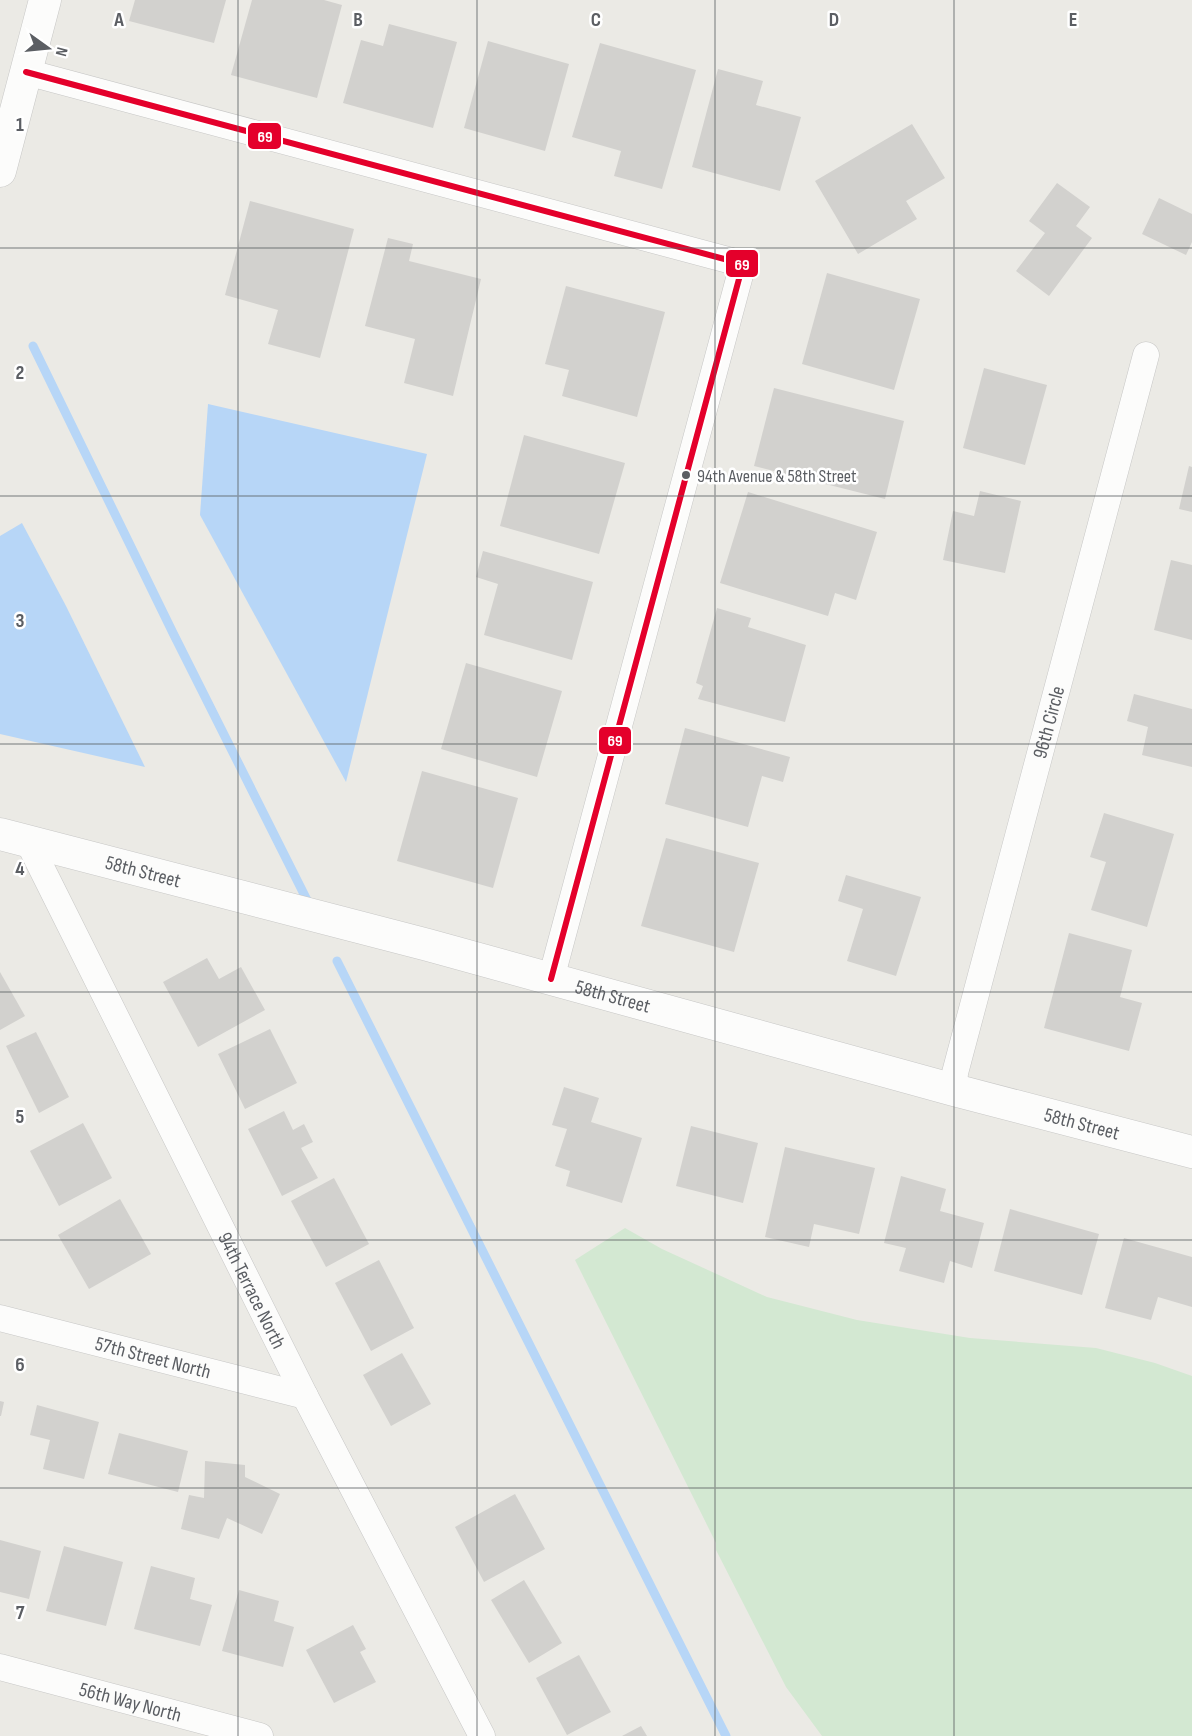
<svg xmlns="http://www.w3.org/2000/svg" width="1192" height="1736" font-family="'Sofia Sans Condensed',sans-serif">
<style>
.green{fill:#d3e8d2}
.water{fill:#b7d6f7}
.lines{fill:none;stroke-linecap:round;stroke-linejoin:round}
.stream{stroke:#b7d6f7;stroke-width:9}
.building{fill:#d2d1ce}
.minor-casing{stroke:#c7c7c6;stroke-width:27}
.tertiary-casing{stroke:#c7c7c6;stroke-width:33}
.minor{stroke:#fcfcfb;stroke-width:26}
.tertiary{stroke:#fcfcfb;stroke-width:32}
.bus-1-casing{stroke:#fff;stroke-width:10}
.bus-1{stroke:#e4002b;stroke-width:6}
.grid{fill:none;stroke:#5b5e63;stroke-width:1.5;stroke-opacity:0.55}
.bus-dot{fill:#5b5e63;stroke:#fff;stroke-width:2}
.labels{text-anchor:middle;stroke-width:5;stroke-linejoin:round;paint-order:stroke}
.bus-label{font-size:18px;fill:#5b5e63;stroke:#fff;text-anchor:start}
.street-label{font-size:20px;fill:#5b5e63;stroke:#fff}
.grid-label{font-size:20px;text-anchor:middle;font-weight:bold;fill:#5b5e63;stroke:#fff;stroke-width:5;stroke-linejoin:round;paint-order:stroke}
.line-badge{stroke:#fff;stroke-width:2}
.badge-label{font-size:16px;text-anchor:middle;font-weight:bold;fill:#fff}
</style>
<rect width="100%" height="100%" fill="#ebeae5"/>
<polygon class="green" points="625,1228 662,1249 767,1297 857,1320 970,1338 1096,1348 1155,1363 1192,1376 1192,1736 822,1736 786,1687 716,1550 716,1543 575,1260"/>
<g class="water">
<polygon points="208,404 427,454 346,782 200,515"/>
<polygon points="22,523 66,606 145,767 0,734 0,536"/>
</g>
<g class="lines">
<g class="stream">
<polyline points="33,346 173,633 310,906"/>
<polyline points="337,961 726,1736"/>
</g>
</g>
<g class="building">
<polygon points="135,0 226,0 214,43 129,21"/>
<polygon points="252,0 324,0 342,5 317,98 231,75"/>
<polygon points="389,24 457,42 433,128 343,103 361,40 383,46"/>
<polygon points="488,41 569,64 545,151 464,128"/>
<polygon points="600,43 696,70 662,189 614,176 621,151 572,137"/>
<polygon points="718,69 763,81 756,105 801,117 780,191 692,167"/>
<polygon points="912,124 945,178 906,201 917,219 858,254 815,181"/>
<polygon points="1057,183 1090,207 1076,226 1092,238 1049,296 1016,271 1045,233 1029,221"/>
<polygon points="1159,198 1192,214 1192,242 1186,255 1142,234"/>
<polygon points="250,201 354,229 320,358 268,344 278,310 225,295"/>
<polygon points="388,238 413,244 409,261 481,279 453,396 404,383 415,339 365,326"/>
<polygon points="827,273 920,299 894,390 802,364"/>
<polygon points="566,286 665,312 637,417 562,396 569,370 545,364"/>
<polygon points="984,368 1047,385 1025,465 963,448"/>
<polygon points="774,388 904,421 885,499 754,466"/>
<polygon points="524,435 625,463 599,554 500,526"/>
<polygon points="1189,466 1192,467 1192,512 1179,509"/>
<polygon points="980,491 1021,501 1005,573 943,560 953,511 974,516"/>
<polygon points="748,492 877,532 856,600 835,593 828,616 720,583"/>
<polygon points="483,551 593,582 572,660 484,635 498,584 476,577"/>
<polygon points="1171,560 1192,565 1192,640 1154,630"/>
<polygon points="717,608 751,618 748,627 806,645 785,722 698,699 703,686 696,683"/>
<polygon points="466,663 562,691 537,777 441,749"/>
<polygon points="1134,694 1192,709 1192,767 1142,755 1148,727 1127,721"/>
<polygon points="685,728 790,757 783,782 762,776 748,827 665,804"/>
<polygon points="422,771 518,798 493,888 397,861"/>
<polygon points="1104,813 1174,834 1147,927 1091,910 1106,862 1090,857"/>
<polygon points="666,838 759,863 734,952 641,926"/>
<polygon points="846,875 921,897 896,976 847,961 863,909 838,901"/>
<polygon points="1069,933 1132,950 1120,997 1142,1003 1129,1051 1044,1028"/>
<polygon points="207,958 219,979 241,967 265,1010 198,1047 163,982"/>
<polygon points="0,972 25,1016 0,1030"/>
<polygon points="270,1029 297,1083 245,1109 218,1054"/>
<polygon points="36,1032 69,1097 39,1113 6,1046"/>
<polygon points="564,1087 599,1098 591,1122 642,1138 622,1203 566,1186 570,1171 555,1166 567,1129 552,1125"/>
<polygon points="284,1111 293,1130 304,1124 313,1142 301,1148 318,1178 282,1196 248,1129"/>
<polygon points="83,1123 112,1178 59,1206 30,1151"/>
<polygon points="691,1126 758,1143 743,1203 676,1186"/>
<polygon points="785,1147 875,1168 859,1234 814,1224 809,1247 765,1237"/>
<polygon points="901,1176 946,1189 940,1211 984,1223 972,1268 950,1261 944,1283 899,1271 906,1248 884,1243"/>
<polygon points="334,1178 369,1244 326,1267 291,1201"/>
<polygon points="120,1199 151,1254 89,1289 58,1235"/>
<polygon points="1010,1209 1099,1234 1082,1295 994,1271"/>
<polygon points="1124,1238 1192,1257 1192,1307 1158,1297 1151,1320 1105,1308"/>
<polygon points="379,1260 414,1328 371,1351 335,1283"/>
<polygon points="402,1353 431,1404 391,1426 363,1375"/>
<polygon points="0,1401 4,1402 1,1416 0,1416"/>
<polygon points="37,1405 99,1422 84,1479 43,1469 50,1440 30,1435"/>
<polygon points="119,1433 188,1451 178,1492 108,1474"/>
<polygon points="205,1461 245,1465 245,1477 280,1494 262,1534 227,1518 219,1539 181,1529 189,1495 204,1498"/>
<polygon points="515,1494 545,1549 484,1582 455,1527"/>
<polygon points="0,1540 41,1551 29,1599 0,1592"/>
<polygon points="64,1546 123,1562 106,1626 46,1611"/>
<polygon points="151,1566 195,1578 190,1599 212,1605 200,1646 134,1629"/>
<polygon points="524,1580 562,1643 529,1663 491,1600"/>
<polygon points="239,1590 279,1601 274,1621 294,1627 283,1667 222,1651"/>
<polygon points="353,1625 366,1649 360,1652 376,1682 334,1703 306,1650"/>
<polygon points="579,1655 611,1712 567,1735 536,1678"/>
<polygon points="641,1726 647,1736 622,1736"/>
</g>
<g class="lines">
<defs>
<g id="minor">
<polyline points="26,72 743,264 551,979"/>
<path id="s1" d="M 28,841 L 305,1396 L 482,1736"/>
<path id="s2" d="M 954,1090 L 955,1073 L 1146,355"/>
<path id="s3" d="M 0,1318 L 305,1396"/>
<path id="s4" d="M 0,1667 L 260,1736"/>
</g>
<g id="tertiary">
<polyline points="0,171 45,0"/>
<path id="s5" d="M 0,834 L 428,945 L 954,1090 L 1192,1152"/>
</g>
</defs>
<use href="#minor" class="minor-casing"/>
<use href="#tertiary" class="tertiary-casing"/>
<use href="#minor" class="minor"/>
<use href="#tertiary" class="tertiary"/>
<defs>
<polyline id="bus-1" points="26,72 743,264 551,979"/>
</defs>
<use href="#bus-1" class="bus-1-casing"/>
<use href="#bus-1" class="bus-1"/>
</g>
<path class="grid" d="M 238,0 L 238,1736M 477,0 L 477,1736M 715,0 L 715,1736M 954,0 L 954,1736M 0,248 L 1192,248M 0,496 L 1192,496M 0,744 L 1192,744M 0,992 L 1192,992M 0,1240 L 1192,1240M 0,1488 L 1192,1488"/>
<circle class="bus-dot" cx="686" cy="475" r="5"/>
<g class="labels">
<g class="bus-label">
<text x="697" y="482">94th Avenue &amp; 58th Street</text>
</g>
<g class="street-label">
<text dy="7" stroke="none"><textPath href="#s2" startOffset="380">96th Circle</textPath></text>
<text dy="7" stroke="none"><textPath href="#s5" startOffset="148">58th Street</textPath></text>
<text dy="7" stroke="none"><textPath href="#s5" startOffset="634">58th Street</textPath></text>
<text dy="7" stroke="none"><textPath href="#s5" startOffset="1120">58th Street</textPath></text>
<text dy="7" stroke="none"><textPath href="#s1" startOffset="502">94th Terrace North</textPath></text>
<text dy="7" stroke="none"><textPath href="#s3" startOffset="158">57th Street North</textPath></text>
<text dy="7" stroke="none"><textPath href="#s4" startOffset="135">56th Way North</textPath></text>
</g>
</g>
<g class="grid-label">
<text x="119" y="26">A</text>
<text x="358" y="26">B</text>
<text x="596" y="26">C</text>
<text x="834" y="26">D</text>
<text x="1073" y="26">E</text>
<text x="20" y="131">1</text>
<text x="20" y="379">2</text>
<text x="20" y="627">3</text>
<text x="20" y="875">4</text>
<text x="20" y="1123">5</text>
<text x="20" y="1371">6</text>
<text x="20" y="1619">7</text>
</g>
<g class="line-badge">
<rect x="247" y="122" width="35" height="28" rx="6" fill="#e4002b"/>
<rect x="725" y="249" width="34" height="29" rx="6" fill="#e4002b"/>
<rect x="598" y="726" width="34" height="29" rx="6" fill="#e4002b"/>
</g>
<g class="badge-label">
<text x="265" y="142">69</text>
<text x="742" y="270">69</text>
<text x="615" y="746">69</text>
</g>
<g transform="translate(48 48) rotate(105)" stroke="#ffffff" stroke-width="4.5" paint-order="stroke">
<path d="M0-4.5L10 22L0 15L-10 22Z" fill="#5b5e63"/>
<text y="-9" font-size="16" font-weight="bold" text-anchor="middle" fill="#5b5e63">N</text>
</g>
</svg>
